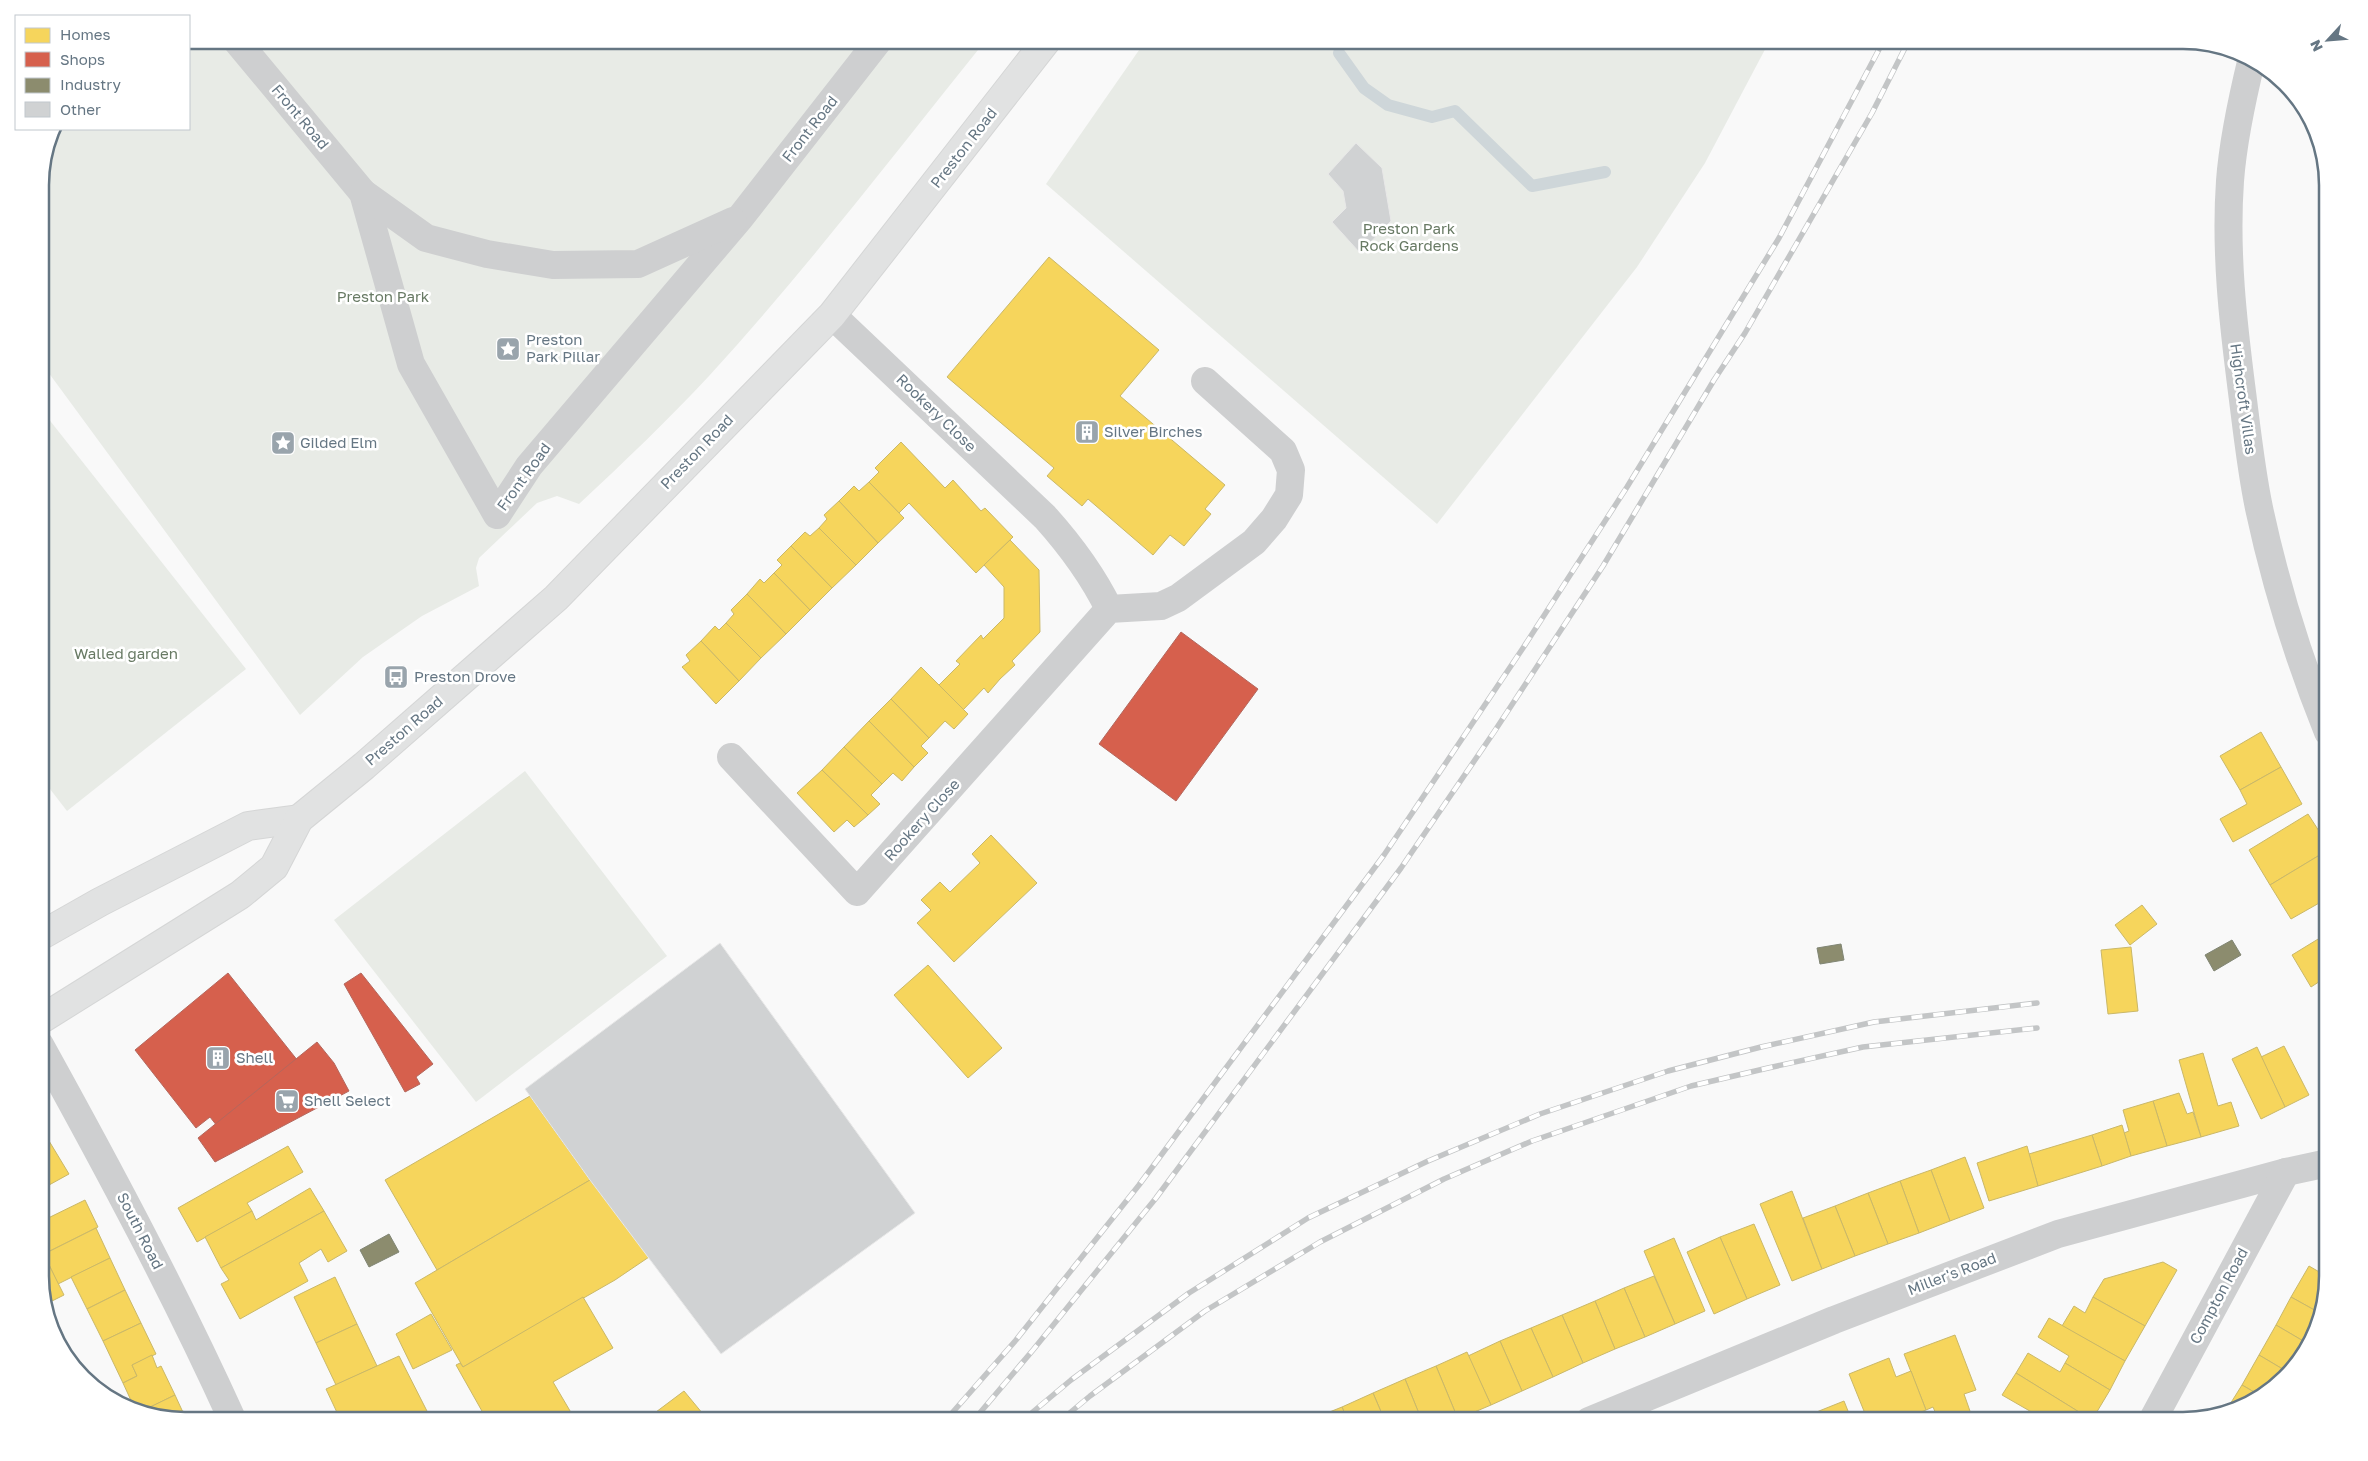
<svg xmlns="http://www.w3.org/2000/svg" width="2368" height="1461" font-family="'Golos Text',sans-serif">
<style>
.green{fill:#e8ebe6}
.water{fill:#ced6d9}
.homes{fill:#f6d55c;stroke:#cab868}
.shops{fill:#d6604d;stroke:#b4675d}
.industry{fill:#8c8c6e;stroke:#808574}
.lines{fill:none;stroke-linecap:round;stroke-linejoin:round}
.stream{stroke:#ced6d9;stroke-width:12}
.building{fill:#d0d2d3;stroke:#e8e8e8}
.highway-casing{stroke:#d5d6d6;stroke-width:30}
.minor{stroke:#cecfd0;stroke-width:28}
.highway{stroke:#e1e2e2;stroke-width:28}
.rail-casing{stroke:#c3c5c6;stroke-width:5.5}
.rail{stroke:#fff;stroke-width:4;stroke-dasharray:11;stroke-linecap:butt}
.labels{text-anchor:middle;stroke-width:5;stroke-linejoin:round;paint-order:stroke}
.street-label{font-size:15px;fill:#657683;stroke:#fff}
.park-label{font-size:15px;fill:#687a64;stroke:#fff}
.poi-label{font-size:15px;fill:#657683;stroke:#fff;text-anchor:start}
.rim{fill:none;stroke:#657683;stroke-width:2.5}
</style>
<rect width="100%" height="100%" fill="#f9f9f9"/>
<g class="green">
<path d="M 189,40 L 986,40 C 895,153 807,269 709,376 C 668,420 623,463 579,504 L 557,496 L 537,503 L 479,558 L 476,568 L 479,586 L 422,616 L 363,657 L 300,715 L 40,361 L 40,176 L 51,129 L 189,129 Z"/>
<polygon points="1146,40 1770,40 1705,163 1637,267 1437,524 1046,184"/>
<polygon points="40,408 246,669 67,811 40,776"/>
<polygon points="525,771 667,956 476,1102 334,920"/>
</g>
<polygon class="water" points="1315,40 1342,40 1339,53"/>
<g class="homes">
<polygon points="1049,257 1159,350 1120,396 1225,485 1205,509 1211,514 1184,546 1170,535 1153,555 1088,499 1082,506 1047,476 1054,468 947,377"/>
<polygon points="901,442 945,488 953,480 981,511 985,508 1013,537 976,573 909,503 899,513 869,482 879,472 875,468"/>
<polygon points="869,482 904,518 878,543 839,501 854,486 859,491"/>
<polygon points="839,501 878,543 856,565 819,528 827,519 824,515"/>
<polygon points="819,528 856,565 832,588 791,546 805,532 810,536"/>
<polygon points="1010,540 1039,570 1040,632 1012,661 1015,665 1000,679 988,693 984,688 963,710 939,685 960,664 956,661 981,635 983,639 1004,618 1004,587 984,565"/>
<polygon points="791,546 832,588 810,610 774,573 782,565 777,560"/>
<polygon points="774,573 810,610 786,634 747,594 760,579 764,583"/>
<polygon points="747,594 786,634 761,658 726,623 734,614 731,610"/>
<polygon points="726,623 761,658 739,681 701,641 715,626 719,630"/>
<polygon points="701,641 739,681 716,704 682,667 690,661 686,655"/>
<polygon points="921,667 968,714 954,729 945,721 929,738 891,699"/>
<polygon points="891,699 929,738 921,746 928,753 914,767 869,721"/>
<polygon points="869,721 914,767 902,781 893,773 882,784 844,747"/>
<polygon points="2261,732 2281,767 2240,790 2220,756"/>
<polygon points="844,747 882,784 871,795 880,804 868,815 822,770"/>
<polygon points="2281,767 2302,804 2233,842 2220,819 2247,804 2240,790"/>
<polygon points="822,770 868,815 854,827 847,820 834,832 797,793"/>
<polygon points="2308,814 2328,845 2328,850 2270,885 2249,850"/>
<polygon points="991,835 1037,883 954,962 917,923 931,910 921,900 940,882 950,892 980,863 972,854"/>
<polygon points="2328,850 2328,898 2291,919 2270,885"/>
<polygon points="2142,905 2157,924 2130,945 2115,925"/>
<polygon points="2328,933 2328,976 2311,987 2292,955"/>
<polygon points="2131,947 2138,1011 2108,1014 2101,950"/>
<polygon points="928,965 1002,1048 968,1078 894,995"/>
<polygon points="2284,1046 2309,1095 2285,1107 2261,1057"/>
<polygon points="2257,1047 2285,1107 2261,1119 2232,1059"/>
<polygon points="2203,1053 2218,1106 2231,1102 2239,1126 2201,1137 2179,1060"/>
<polygon points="2179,1093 2187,1114 2193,1112 2201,1137 2167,1146 2153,1101"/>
<polygon points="530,1096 590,1180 437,1270 385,1180"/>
<polygon points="2153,1101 2167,1146 2131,1156 2124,1133 2129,1131 2123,1110"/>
<polygon points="2122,1125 2131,1156 2102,1166 2092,1135"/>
<polygon points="40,1126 69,1174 40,1190"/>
<polygon points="2092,1135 2102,1166 2038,1186 2029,1154"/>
<polygon points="288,1146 303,1172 247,1203 252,1211 197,1242 178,1208"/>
<polygon points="2027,1146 2038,1186 1989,1201 1977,1163"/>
<polygon points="1965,1157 1984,1208 1950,1221 1931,1170"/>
<polygon points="1931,1170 1950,1221 1919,1233 1900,1181"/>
<polygon points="590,1180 649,1257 615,1280 463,1367 415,1283"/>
<polygon points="1900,1181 1919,1233 1888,1244 1868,1193"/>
<polygon points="310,1188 324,1211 221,1268 205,1237 252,1211 256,1220"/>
<polygon points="1792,1191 1822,1269 1792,1281 1760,1204"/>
<polygon points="1868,1193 1888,1244 1855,1256 1835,1206"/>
<polygon points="85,1200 98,1227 42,1255 40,1222"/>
<polygon points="1835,1206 1855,1256 1822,1269 1803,1218"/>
<polygon points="324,1211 347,1251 328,1262 321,1249 299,1263 308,1281 240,1319 221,1284 229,1280 221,1268"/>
<polygon points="1754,1224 1780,1285 1747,1299 1720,1237"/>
<polygon points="96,1228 110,1258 58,1284 44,1254"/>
<polygon points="1720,1237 1747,1299 1714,1314 1687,1252"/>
<polygon points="1674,1238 1705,1311 1675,1324 1644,1251"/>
<polygon points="45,1257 64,1295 46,1304 40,1285 40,1260"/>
<polygon points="110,1258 125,1290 87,1309 71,1277"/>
<polygon points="2163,1262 2177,1270 2145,1326 2093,1297 2104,1279"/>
<polygon points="2309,1266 2328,1277 2318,1312 2291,1297"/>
<polygon points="1654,1276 1675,1324 1645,1337 1624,1288"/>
<polygon points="335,1277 357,1324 316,1343 294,1297"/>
<polygon points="1624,1288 1645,1337 1615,1349 1595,1301"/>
<polygon points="125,1290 141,1323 103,1341 87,1309"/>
<polygon points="583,1297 613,1348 553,1382 576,1421 485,1421 487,1420 456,1365 460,1363 463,1367"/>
<polygon points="2093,1297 2145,1326 2125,1361 2062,1326 2074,1306 2085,1313"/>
<polygon points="2291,1297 2318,1312 2310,1345 2276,1325"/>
<polygon points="1595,1301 1615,1349 1583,1363 1562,1315"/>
<polygon points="431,1314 452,1350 413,1369 396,1334"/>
<polygon points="1562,1315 1583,1363 1553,1377 1531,1328"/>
<polygon points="2049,1318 2125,1361 2110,1390 2065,1363 2069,1356 2038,1337"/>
<polygon points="141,1323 156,1354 132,1365 137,1376 123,1383 103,1341"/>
<polygon points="357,1324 377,1366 336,1385 316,1343"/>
<polygon points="2276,1325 2310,1345 2308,1349 2286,1371 2259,1355"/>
<polygon points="1531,1328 1553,1377 1522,1391 1500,1341"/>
<polygon points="1955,1335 1976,1390 1964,1394 1971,1414 1951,1421 1939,1421 1933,1407 1926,1410 1904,1354"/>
<polygon points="1500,1341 1522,1391 1491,1405 1468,1356"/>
<polygon points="1467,1352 1491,1405 1458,1419 1436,1366"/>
<polygon points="2028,1353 2060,1372 2065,1363 2110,1390 2092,1420 2016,1373"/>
<polygon points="152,1355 157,1368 161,1366 175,1395 144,1410 134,1407 123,1383 137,1376 132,1365"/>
<polygon points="2259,1355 2286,1371 2261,1396 2242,1385"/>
<polygon points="399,1356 430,1417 422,1421 341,1421 326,1389"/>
<polygon points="1889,1358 1896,1377 1911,1371 1926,1410 1911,1416 1913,1421 1868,1421 1849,1374"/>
<polygon points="1436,1366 1458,1419 1452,1421 1422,1421 1405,1379"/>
<polygon points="2016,1373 2092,1420 2091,1421 2031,1421 2035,1414 2002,1395"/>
<polygon points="1405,1379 1422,1421 1385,1421 1373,1393"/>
<polygon points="2242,1385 2261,1396 2255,1402 2227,1409"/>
<polygon points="684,1391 703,1414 694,1421 644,1421"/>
<polygon points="1373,1393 1385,1421 1348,1421 1342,1407"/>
<polygon points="175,1395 187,1421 144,1410"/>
<polygon points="1844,1401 1852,1421 1806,1421 1804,1417"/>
<polygon points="1342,1407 1348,1421 1313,1421 1312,1419"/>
</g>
<g class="shops">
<polygon points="1181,632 1258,689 1176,801 1099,744"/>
<polygon points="228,973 302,1066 221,1131 210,1117 196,1128 135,1050"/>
<polygon points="361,973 433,1064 416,1077 420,1084 405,1092 344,984"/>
<polygon points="317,1042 334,1063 349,1091 215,1162 198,1138"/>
</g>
<g class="industry">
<polygon points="2232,940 2241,955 2214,971 2205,955"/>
<polygon points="1841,944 1844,960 1820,964 1817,948"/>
<polygon points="2328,1089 2328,1123 2320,1090"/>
<polygon points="389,1234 399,1252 369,1267 360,1250"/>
</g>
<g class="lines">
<polyline class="stream" points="1339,53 1364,88 1388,105 1432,117 1455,111 1532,186 1605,172"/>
</g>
<g class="building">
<polygon points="1356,143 1382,168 1391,221 1360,253 1332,222 1346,208 1343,191 1328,174"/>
<polygon points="720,943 915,1213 721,1354 590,1180 525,1089"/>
</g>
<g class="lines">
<defs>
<g id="highway">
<polyline points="40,936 100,902 248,826 299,819"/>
<polyline points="40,1020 240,895 274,867 299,819 364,766 556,598 832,315 1047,40"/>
</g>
</defs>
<use href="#highway" class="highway-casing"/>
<g class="minor">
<polyline points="236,40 363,193 411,364 497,515 529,466 740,218 879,40"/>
<path d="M 2252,58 C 2242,99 2233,140 2230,181 C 2225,252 2233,322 2242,392 C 2247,431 2251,470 2259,508 C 2275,583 2299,660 2328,732"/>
<polyline points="363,193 426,238 487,254 553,265 638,264 733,221"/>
<path d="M 832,315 L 1045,517 C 1071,546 1092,574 1109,609"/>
<polyline points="731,757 857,892 1109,609 1161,606 1178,598 1254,542 1274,519 1289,495 1291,470 1283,451 1205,381"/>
<path d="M 40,1045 C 108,1168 175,1293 233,1421"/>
<polyline points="1589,1421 1834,1320 2058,1234 2286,1172 2328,1163"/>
<polyline points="2152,1421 2286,1172"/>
</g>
<use href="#highway" class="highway"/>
<defs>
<g id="rail">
<polyline points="945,1421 1016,1340 1139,1185 1384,855 1523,648 1627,487 1779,238 1884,40"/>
<polyline points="973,1421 1033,1350 1156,1198 1401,868 1494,732 1603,566 1714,380 1745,333 1872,113 1909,40"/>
<polyline points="1022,1421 1071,1380 1189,1293 1308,1218 1428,1161 1540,1114 1668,1071 1761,1047 1874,1022 2037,1003"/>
<polyline points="1060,1421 1090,1396 1205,1311 1320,1242 1444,1179 1532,1141 1691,1086 1768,1068 1863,1047 2037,1028"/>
</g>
</defs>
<use href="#rail" class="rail-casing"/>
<use href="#rail" class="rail"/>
</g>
<defs>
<symbol id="sight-square" viewBox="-11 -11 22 22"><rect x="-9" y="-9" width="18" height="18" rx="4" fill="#99a4ac" stroke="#fff"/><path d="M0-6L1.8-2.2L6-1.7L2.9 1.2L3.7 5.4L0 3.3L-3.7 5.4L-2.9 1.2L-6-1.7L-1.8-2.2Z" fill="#fff"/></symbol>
<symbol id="building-square" viewBox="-11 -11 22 22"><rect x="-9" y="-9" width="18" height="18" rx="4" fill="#99a4ac" stroke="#fff"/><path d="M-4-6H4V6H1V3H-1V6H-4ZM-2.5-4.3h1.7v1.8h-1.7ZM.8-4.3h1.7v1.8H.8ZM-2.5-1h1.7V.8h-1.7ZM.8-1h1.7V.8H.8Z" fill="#fff"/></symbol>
<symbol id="bus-square" viewBox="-11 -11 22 22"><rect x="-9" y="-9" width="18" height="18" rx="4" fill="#99a4ac" stroke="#fff"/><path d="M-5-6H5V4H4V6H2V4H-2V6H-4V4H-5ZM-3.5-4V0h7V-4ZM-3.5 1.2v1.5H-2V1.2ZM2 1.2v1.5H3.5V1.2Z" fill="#fff"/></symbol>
<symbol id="supermarket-square" viewBox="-11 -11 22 22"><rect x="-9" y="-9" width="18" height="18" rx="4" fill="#99a4ac" stroke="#fff"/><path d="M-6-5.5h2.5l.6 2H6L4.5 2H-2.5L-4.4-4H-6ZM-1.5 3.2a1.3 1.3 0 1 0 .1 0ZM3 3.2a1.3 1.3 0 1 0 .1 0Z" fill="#fff"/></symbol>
</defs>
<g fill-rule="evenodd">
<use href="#sight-square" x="494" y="335" width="28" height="28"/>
<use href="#building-square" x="1073" y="418" width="28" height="28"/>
<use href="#sight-square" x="269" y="429" width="28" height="28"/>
<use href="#bus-square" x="382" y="663" width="28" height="28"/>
<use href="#building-square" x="204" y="1044" width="28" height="28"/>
<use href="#supermarket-square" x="273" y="1087" width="28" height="28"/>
</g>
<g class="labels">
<g class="street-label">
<text transform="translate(300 117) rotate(50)" y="5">Front Road</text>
<text transform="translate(810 129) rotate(-52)" y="5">Front Road</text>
<text transform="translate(964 148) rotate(-52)" y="5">Preston Road</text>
<text transform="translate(2243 399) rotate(82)" y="5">Highcroft Villas</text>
<text transform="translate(936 413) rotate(44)" y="5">Rookery Close</text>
<text transform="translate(697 452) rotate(-46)" y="5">Preston Road</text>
<text transform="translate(524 477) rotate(-54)" y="5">Front Road</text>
<text transform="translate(404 731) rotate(-41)" y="5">Preston Road</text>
<text transform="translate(922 820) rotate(-48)" y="5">Rookery Close</text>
<text transform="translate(140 1231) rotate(63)" y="5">South Road</text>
<text transform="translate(1952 1274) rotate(-21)" y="5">Miller's Road</text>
<text transform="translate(2219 1296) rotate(-62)" y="5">Compton Road</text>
</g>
<g class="park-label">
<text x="1409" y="234">Preston Park<tspan x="1409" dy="17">Rock Gardens</tspan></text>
<text x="383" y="302">Preston Park</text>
<text x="126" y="659">Walled garden</text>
</g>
<g class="poi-label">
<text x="526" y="345">Preston<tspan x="526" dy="17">Park Pillar</tspan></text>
<text x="1104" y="437">Silver Birches</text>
<text x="300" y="448">Gilded Elm</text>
<text x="414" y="682">Preston Drove</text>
<text x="236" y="1063">Shell</text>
<text x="304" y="1106">Shell Select</text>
</g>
</g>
<path d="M0 0H2368V1461H0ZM185 49H2183A136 136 0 0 1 2319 185V1276A136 136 0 0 1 2183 1412H185A136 136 0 0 1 49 1276V185A136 136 0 0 1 185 49Z" fill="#fff" fill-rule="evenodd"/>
<path class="rim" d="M185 49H2183A136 136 0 0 1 2319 185V1276A136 136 0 0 1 2183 1412H185A136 136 0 0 1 49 1276V185A136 136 0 0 1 185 49Z"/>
<rect x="15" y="15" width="175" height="115" fill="#ffffff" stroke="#c1c8cd"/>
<rect x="25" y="28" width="25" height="15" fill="#f6d55c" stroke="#c1c8cd"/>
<text x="60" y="40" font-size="15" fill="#657683">Homes</text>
<rect x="25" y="52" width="25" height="15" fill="#d6604d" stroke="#c1c8cd"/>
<text x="60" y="65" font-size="15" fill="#657683">Shops</text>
<rect x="25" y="78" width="25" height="15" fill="#8c8c6e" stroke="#c1c8cd"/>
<text x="60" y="90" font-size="15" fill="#657683">Industry</text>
<rect x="25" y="102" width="25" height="15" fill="#d0d2d3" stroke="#c1c8cd"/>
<text x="60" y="115" font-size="15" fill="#657683">Other</text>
<g transform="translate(2328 40) rotate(244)" stroke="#ffffff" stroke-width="4" paint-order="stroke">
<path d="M0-4L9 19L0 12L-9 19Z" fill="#657683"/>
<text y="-8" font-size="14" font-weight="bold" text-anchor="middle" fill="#657683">N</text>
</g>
</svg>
